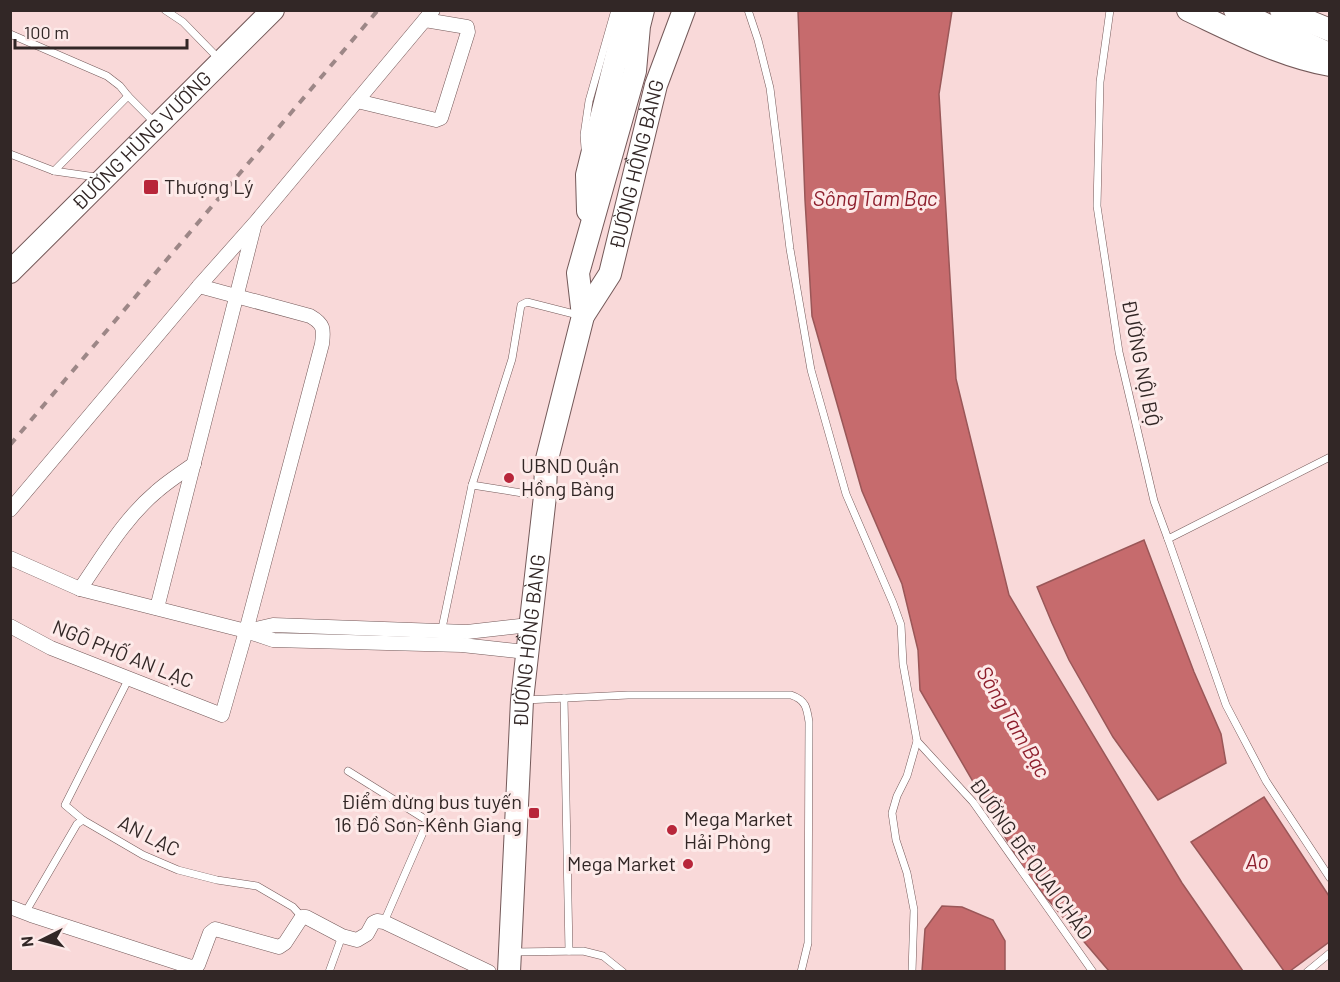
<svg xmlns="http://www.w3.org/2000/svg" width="1340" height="982" font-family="Barlow,sans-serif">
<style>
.water{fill:#c66b6d;stroke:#9a5758;stroke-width:1.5}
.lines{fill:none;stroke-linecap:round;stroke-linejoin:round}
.service-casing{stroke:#745959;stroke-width:8}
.minor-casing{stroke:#745959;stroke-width:15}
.primary-casing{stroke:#745959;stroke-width:24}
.service{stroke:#fff;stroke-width:7}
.minor{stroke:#fff;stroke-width:14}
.primary{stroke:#fff;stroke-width:22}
.rail{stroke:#9d8787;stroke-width:4;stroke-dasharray:8 8;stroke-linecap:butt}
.poi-dot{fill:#b8263a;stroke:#fdeae9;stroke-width:2}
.labels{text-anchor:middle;stroke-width:6;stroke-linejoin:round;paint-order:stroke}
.street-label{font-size:20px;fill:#322726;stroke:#fdeae9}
.poi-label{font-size:20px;fill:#322726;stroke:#fdeae9;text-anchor:start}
.water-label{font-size:21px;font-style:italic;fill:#8e1f2d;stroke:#fdeae9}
</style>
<rect width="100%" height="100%" fill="#f9d9d9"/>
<g class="water">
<polygon points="798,11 952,11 939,94 956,379 1009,595 1182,883 1243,971 1109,971 1027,875 920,690 918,650 902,584 862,491 812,316 805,200"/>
<polygon points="1144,540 1194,672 1221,734 1226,763 1158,800 1113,737 1069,660 1052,623 1037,587"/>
<polygon points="1264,797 1329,896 1329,942 1290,971 1284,971 1191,842"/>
<polygon points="942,906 962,907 993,920 1005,941 1005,971 922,971 925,929"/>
</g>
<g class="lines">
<defs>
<g id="service">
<polyline points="165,10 183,22 220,60"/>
<polyline points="748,10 758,40 770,88 790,249 811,370 846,494 893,603 901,625 903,664 917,741 973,802 1093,972"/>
<polyline points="1110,10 1100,82 1097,206 1119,352 1154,501 1168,539 1330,457"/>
<polyline points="10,34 107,76 120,86 128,96"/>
<polyline points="585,148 584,135 589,101 615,10"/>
<polyline points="10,154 54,171 128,96 155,123"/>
<polyline points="54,171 96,177"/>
<polyline points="472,485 541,496"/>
<polyline points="1168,539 1226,705 1266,781 1330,878"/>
<polyline points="441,633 472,485 512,359 521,305 527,302 578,315"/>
<polyline points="564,698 569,951"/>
<path d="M 525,700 L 628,695 L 791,695 C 806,700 807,708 809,722 L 808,943 L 801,972"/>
<polyline points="348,771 428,821 384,922"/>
<polyline points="83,820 65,805 129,678"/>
<polyline points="25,913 77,824 83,820 143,855 178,870 217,880 257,886 293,907 302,917"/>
<polyline points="513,952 583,951 603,956 623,972"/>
<polyline points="329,972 342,936"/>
<polyline points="912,972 914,910 907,873 896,840 892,813 897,796 907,776 917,741"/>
<polyline points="1307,972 1330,953"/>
</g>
<g id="minor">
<polyline points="357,101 436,120 441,118 468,32 467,27 425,20"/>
<polyline points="10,510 199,286 255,223 433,10"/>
<polyline points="10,558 80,589 246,631 273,640 462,645 526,652"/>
<path d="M 80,589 C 103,556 124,519 156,492 C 167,482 181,473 194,464"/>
<polyline points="157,608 254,227"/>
<path d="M 10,626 L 51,648 L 222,715 L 246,631 L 322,344 C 324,329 324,324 310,316 L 199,286"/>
<polyline points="248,631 273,625 467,632 529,625"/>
<polyline points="10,907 31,915 191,967 198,965 210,933 215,929 279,947 285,943 302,917 306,917 342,936 357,940 367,934 373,923 377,921 384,922 489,972"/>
</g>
<g id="primary">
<path d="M 1188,10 C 1233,31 1280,56 1330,65"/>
<polyline points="1235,10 1329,54"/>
<polyline points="1281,10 1330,30"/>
<polyline points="588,211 587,175 628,10"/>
<path id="s1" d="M 10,272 L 273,10"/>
<polyline points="583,316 578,273 635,71 639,26 643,10"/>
<path id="s2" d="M 509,972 L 522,700 L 545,496 L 546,463 L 583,316 L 610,274 L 656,85 L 684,10"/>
</g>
</defs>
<use href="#service" class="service-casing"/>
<use href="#minor" class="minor-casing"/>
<use href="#primary" class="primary-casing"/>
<use href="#service" class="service"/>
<use href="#minor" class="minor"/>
<use href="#primary" class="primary"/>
<polyline class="rail" points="10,445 378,10"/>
</g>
<g class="poi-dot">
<rect x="143" y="179" width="16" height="16" rx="3"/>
<circle cx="509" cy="478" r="6"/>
<rect x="528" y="807" width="12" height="12" rx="3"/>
<circle cx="672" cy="830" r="6"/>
<circle cx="688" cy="864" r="6"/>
</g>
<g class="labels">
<g class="street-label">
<text dy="7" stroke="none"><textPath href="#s1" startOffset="186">ĐƯỜNG HÙNG VƯƠNG</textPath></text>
<text dy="7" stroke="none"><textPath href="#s2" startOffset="825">ĐƯỜNG HỒNG BÀNG</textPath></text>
<text transform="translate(1141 363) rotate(79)" y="7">ĐƯỜNG NỘI BỘ</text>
<text dy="7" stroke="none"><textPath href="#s2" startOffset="332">ĐƯỜNG HỒNG BÀNG</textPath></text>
<text transform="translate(123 654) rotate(22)" y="7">NGÕ PHỐ AN LẠC</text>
<text transform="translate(149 836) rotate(27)" y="7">AN LẠC</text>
<text transform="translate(1031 859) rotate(54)" y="7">ĐƯỜNG ĐÊ QUAI CHẢO</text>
</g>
<g class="poi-label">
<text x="164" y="194">Thượng Lý</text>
<text x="521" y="473">UBND Quận<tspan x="521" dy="23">Hồng Bàng</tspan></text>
<text x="522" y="809" text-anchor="end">Điểm dừng bus tuyến<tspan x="522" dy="23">16 Đồ Sơn-Kênh Giang</tspan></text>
<text x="684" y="826">Mega Market<tspan x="684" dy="23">Hải Phòng</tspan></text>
<text x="676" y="871" text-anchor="end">Mega Market</text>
</g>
<g class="water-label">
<text x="875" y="206">Sông Tam Bạc</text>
<text transform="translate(1013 722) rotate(60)" y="7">Sông Tam Bạc</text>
<text x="1257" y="869">Ao</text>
</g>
</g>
<rect width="1340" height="982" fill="none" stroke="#322726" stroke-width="24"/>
<g transform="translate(42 940) rotate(264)" stroke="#fdeae9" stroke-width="4.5" paint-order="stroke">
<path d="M0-4.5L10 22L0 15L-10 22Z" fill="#322726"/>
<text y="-9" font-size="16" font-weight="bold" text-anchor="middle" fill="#322726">N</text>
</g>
<path d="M15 39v9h172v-9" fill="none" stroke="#322726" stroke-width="3"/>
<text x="24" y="39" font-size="18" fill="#322726" stroke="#fdeae9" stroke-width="4.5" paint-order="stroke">100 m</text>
</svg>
